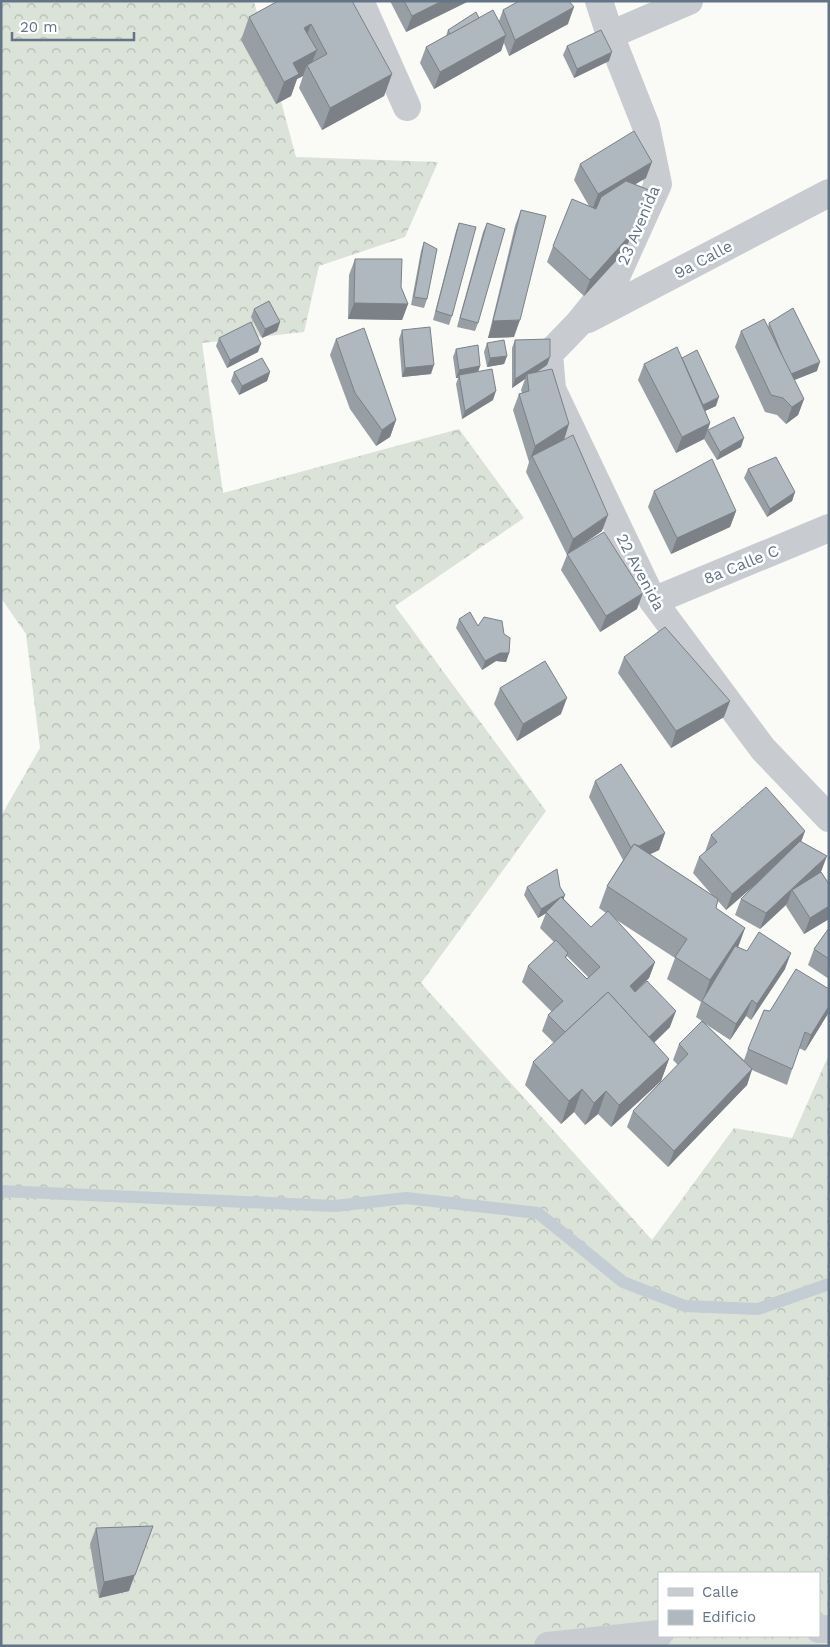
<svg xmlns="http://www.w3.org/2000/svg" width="830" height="1647" font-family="'Work Sans',sans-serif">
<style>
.forest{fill:url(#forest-crowns);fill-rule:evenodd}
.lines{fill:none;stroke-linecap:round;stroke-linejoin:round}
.stream{stroke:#c3cdd3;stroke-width:12}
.minor{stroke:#c8ccd0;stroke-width:28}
.wall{fill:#979ea4;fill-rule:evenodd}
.shaded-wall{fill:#7b8186}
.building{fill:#b0b8bf;stroke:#7b8186}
.labels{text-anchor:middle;stroke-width:5;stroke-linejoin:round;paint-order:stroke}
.street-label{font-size:16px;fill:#627485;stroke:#fff}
</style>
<defs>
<pattern id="forest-crowns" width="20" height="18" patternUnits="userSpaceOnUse" patternTransform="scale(1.25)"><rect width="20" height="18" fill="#dbe2d8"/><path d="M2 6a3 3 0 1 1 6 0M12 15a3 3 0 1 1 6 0" fill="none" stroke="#b5bcb5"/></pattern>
</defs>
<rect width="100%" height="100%" fill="#fafaf7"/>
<path class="forest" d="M 1,1 L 254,1 L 296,157 L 438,162 L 405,237 L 319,266 L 304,332 L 202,343 L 223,493 L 459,429 L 524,518 L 395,606 L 546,811 L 421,983 L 652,1240 L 734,1128 L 792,1138 L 829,1054 L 829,1646 L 1,1646 L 1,816 L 40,748 L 26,634 L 1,598 ZM 659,1573 L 819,1573 L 819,1636 L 659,1636 Z"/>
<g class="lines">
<polyline class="stream" points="1,1191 335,1206 406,1198 538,1213 623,1282 685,1306 758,1309 829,1284"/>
<g class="minor">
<polyline points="360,1 407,107"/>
<polyline points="599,1 610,35 646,126 658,184 616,277 578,324 549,354 552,389 653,601 763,749 829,818"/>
<polyline points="610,35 689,1"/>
<polyline points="588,319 829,193"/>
<polyline points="653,601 829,528"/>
<polyline points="819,1629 829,1629"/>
<polyline points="548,1646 659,1634"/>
</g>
</g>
<g class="wall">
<polygon points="278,1 392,74 384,96 322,130 299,88 303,76 297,79 291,96 276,104 241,40 249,17"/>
<polygon points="390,1 469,1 406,32"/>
<polygon points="503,10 568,24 509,56 504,43 501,51 434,89 420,63 426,47 446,36 448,30 479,17 499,21"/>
<polygon points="567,46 609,61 574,78 563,55"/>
<polygon points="580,164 646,178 635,184 649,190 625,251 584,296 547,262 553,246 589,206 574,180"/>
<polygon points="521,210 514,337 488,338 515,226"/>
<polygon points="459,223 452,316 449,325 433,320 456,231"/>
<polygon points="487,223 478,323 475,331 457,327 483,232"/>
<polygon points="424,242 427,299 424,308 411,305 421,251"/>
<polygon points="355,259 401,287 408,304 402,320 348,319 349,275"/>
<polygon points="254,309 280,322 277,331 262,338 251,317"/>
<polygon points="769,323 817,371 794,380 804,399 798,415 786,424 777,415 765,412 735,347 741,331 768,327"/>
<polygon points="402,330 431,374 402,377 399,339"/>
<polygon points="219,338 258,352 227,368 216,346"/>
<polygon points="336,339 396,420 390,437 376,446 350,409 330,355"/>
<polygon points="515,340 550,357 547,365 537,372 602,531 579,547 637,609 600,632 561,570 567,555 526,472 529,462 513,410 519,394 522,393 521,390 525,379 512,388 512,348"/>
<polygon points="487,343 507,356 504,364 487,367 484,352"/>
<polygon points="456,349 480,366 478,372 493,400 462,419 456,384 458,378 456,378 453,357"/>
<polygon points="682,358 716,406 705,411 710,423 708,430 741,447 717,460 704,439 676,453 638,380 644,364"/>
<polygon points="234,372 270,372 267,381 239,395 231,381"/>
<polygon points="748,469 795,492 792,501 767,517 744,478"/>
<polygon points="654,491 736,511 730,527 671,554 648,507"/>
<polygon points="459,619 478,626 504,634 509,653 506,662 496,661 482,670 456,628"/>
<polygon points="624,657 724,717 671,748 618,673"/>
<polygon points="500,688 561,714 517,741 494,704"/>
<path d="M 595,781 L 665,833 L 659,850 L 650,854 L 712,895 L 693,873 L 699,857 L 705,852 L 711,835 L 805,831 L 801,842 L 829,884 L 829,919 L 804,934 L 786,906 L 787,904 L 760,929 L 735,915 L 741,899 L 760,880 L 726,910 L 718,901 L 716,908 L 745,928 L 738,947 L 785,969 L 751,1020 L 746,1016 L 730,1040 L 704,1023 L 744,1060 L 748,1049 L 770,1011 L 829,989 L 829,1012 L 805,1051 L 799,1048 L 787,1085 L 752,1070 L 747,1085 L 668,1167 L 627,1127 L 633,1111 L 678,1065 L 673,1060 L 679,1044 L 702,1021 L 696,1017 L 701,1002 L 667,979 L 675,958 L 615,919 L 655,962 L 649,978 L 635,992 L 670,1027 L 654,1043 L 669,1059 L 661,1081 L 611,1127 L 598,1114 L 585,1125 L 574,1112 L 561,1124 L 525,1085 L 533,1062 L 554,1043 L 542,1031 L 548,1015 L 552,1012 L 522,982 L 528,966 L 554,942 L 540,928 L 546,913 L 538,918 L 524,895 L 527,887 L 560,887 L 564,899 L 591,927 L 606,913 L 599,908 L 607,886 L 623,860 L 589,797 ZM 567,956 L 588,977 L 587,979 L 566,958 Z"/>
<polygon points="829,928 829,979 808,965 814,949"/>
<polygon points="96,1528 129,1591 99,1598 90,1544"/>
</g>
<g class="shaded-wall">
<polygon points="442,1 469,1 406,32 412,16"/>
<polygon points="574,7 568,24 509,56 515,40"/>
<polygon points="311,24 303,47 304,28"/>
<polygon points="506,35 501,51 434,89 440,72"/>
<polygon points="317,50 309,70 307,65 303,76 297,79 291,96 276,104 284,82 293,63"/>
<polygon points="612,52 609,61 574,78 577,69"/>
<polygon points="392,74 384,96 322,130 330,108"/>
<polygon points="652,162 646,178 592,210 598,194"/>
<polygon points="649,190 625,251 584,296 590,280"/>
<polygon points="354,303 408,304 402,320 348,319"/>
<polygon points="520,320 514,337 488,338 493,321"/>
<polygon points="280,322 277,331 262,338 265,329"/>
<polygon points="261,344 258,352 227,368 230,360"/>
<polygon points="507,356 504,364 487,367 490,358"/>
<polygon points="550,357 547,365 528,378 527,374 525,379 512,388 515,379"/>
<polygon points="820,362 817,371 787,383 790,374"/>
<polygon points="434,365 431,374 402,377 405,368"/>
<polygon points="480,366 477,375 459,375 458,378 456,378 459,370"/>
<polygon points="270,372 267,381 239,395 242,386"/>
<polygon points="496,391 493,400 462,419 465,411"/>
<polygon points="719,397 716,406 694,416 698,408"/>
<polygon points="804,399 798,415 786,424 792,407"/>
<polygon points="396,420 390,437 376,446 382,430"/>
<polygon points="710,423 704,439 676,453 682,437"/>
<polygon points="569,424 564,440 532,456 529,462 535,446"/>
<polygon points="744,438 741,447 717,460 720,452"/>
<polygon points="795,492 792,501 767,517 770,509"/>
<polygon points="736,511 730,527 671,554 677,538"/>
<polygon points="608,515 602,531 568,554 567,554 567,555 573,539"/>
<polygon points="643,593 637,609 600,632 606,616"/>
<polygon points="500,653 509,653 506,662 496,661 482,670 485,661"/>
<polygon points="567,698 561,714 517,741 523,724"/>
<polygon points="730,701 724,717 671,748 676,731"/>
<polygon points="805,831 799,847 726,910 732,894"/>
<polygon points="665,833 659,850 626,866 632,850"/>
<polygon points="827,856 821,872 792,890 787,904 760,929 766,913"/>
<polygon points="565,895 562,904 538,918 541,909"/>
<polygon points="829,906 829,919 804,934 810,918"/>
<polygon points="745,928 737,950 702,1003 710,980"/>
<polygon points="791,953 785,969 751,1020 757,1004"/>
<polygon points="655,962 649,978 624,1003 630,986"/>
<polygon points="752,1000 746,1016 730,1040 736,1024"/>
<polygon points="829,1006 829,1012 805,1051 811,1035"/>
<polygon points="676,1011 670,1027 639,1057 645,1041"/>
<polygon points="669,1059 661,1081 611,1127 619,1105"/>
<polygon points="752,1069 747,1085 668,1167 674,1151"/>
<polygon points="582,1089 574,1112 561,1124 569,1101"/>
<polygon points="606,1091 598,1114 585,1125 594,1103"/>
<polygon points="147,1542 129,1591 99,1598 104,1582"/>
</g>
<g class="building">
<polygon points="278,1 352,1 392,74 330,108 307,65 327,54 311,24 304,28 317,50 293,63 299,74 284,82 249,17"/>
<polygon points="404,1 442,1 412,16"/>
<polygon points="519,1 569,1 574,7 515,40 503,10"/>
<polygon points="493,10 506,35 440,72 426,47"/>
<polygon points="476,12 479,18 450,34 448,30"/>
<polygon points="601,30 612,52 577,69 567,46"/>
<polygon points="634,131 652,162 598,194 580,164"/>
<polygon points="626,181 649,190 631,234 590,280 553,246 572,199 596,209 601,197"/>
<polygon points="521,210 546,216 520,320 493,321"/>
<polygon points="459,223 476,227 452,316 436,311"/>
<polygon points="487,223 505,229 478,323 460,318"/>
<polygon points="424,242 437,249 427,299 414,297"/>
<polygon points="355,259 402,259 401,287 408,304 354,303"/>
<polygon points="269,301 280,322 265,329 254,309"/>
<polygon points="793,308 820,362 791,374 784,360 769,323"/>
<polygon points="764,319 804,399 792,407 783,398 771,395 741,331"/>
<polygon points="251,322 261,344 230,360 219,338"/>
<polygon points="430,327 434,365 405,368 402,330"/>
<polygon points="364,328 396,420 382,430 355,393 336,339"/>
<polygon points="550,339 550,357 515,379 515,340"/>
<polygon points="504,340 507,356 490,358 487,343"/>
<polygon points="478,345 480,366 459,370 456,349"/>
<polygon points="677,347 710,423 682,437 644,364"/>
<polygon points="697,350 719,397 703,405 682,358"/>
<polygon points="262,358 270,372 242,386 234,372"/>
<polygon points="492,369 496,391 465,411 459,375"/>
<polygon points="552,369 569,424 535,446 519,394 529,391 527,374"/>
<polygon points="734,417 744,438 720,452 708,430"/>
<polygon points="573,435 608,515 573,539 532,456"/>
<polygon points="776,457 795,492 770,509 748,469"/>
<polygon points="712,459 736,511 677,538 654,491"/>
<polygon points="604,532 643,593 606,616 567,554"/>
<polygon points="470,612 478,626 484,617 502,621 504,634 510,638 509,653 500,653 485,661 459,619"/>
<polygon points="665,627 730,701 676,731 624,657"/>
<polygon points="545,661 567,698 523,724 500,688"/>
<polygon points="621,764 665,833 639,846 634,844 631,848 595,781"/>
<polygon points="766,787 805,831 732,894 699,857 717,842 711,835"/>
<polygon points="800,841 827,856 766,913 741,899"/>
<polygon points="634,844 718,899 716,908 745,928 710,980 675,957 687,939 607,886"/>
<polygon points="557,869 560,887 565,895 562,897 561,897 541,909 527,887"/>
<polygon points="821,872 829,884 829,906 810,918 792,890"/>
<polygon points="561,897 591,927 608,911 655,962 630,986 635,992 647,981 676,1011 649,1037 608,992 565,1032 548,1015 563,1001 528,966 556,940 568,953 565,957 587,979 600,967 546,912"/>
<polygon points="829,928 829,959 814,949"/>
<polygon points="759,932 791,953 757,1004 752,1000 736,1024 702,1001 735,946 747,951"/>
<polygon points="796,969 829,989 829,1006 811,1035 805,1032 792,1069 748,1049 764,1010 770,1011"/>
<polygon points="608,992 669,1059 619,1105 606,1091 594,1103 582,1089 569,1101 533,1062"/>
<polygon points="702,1021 752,1069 674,1151 633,1111 688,1054 679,1044"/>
<polygon points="153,1526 135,1575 104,1582 96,1528"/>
</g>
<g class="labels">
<g class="street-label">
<text transform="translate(638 225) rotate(-67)" y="6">23 Avenida</text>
<text transform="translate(703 259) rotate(-28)" y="6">9a Calle</text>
<text transform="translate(741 564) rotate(-22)" y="6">8a Calle C</text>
<text transform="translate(641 572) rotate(62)" y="6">22 Avenida</text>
</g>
</g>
<rect width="830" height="1647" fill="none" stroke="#627485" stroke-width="5"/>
<rect x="658" y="1572" width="162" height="65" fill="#ffffff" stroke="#c0c7ce"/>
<rect x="668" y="1588" width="25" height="8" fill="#c8ccd0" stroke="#c0c7ce"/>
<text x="702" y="1597" font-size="15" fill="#627485">Calle</text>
<rect x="668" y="1610" width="25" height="15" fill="#b0b8bf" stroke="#c0c7ce"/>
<text x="702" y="1622" font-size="15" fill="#627485">Edificio</text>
<path d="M12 32v8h122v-8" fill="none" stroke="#627485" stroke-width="2.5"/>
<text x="20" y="32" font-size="15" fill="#627485" stroke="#ffffff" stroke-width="4" paint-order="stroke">20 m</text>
</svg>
